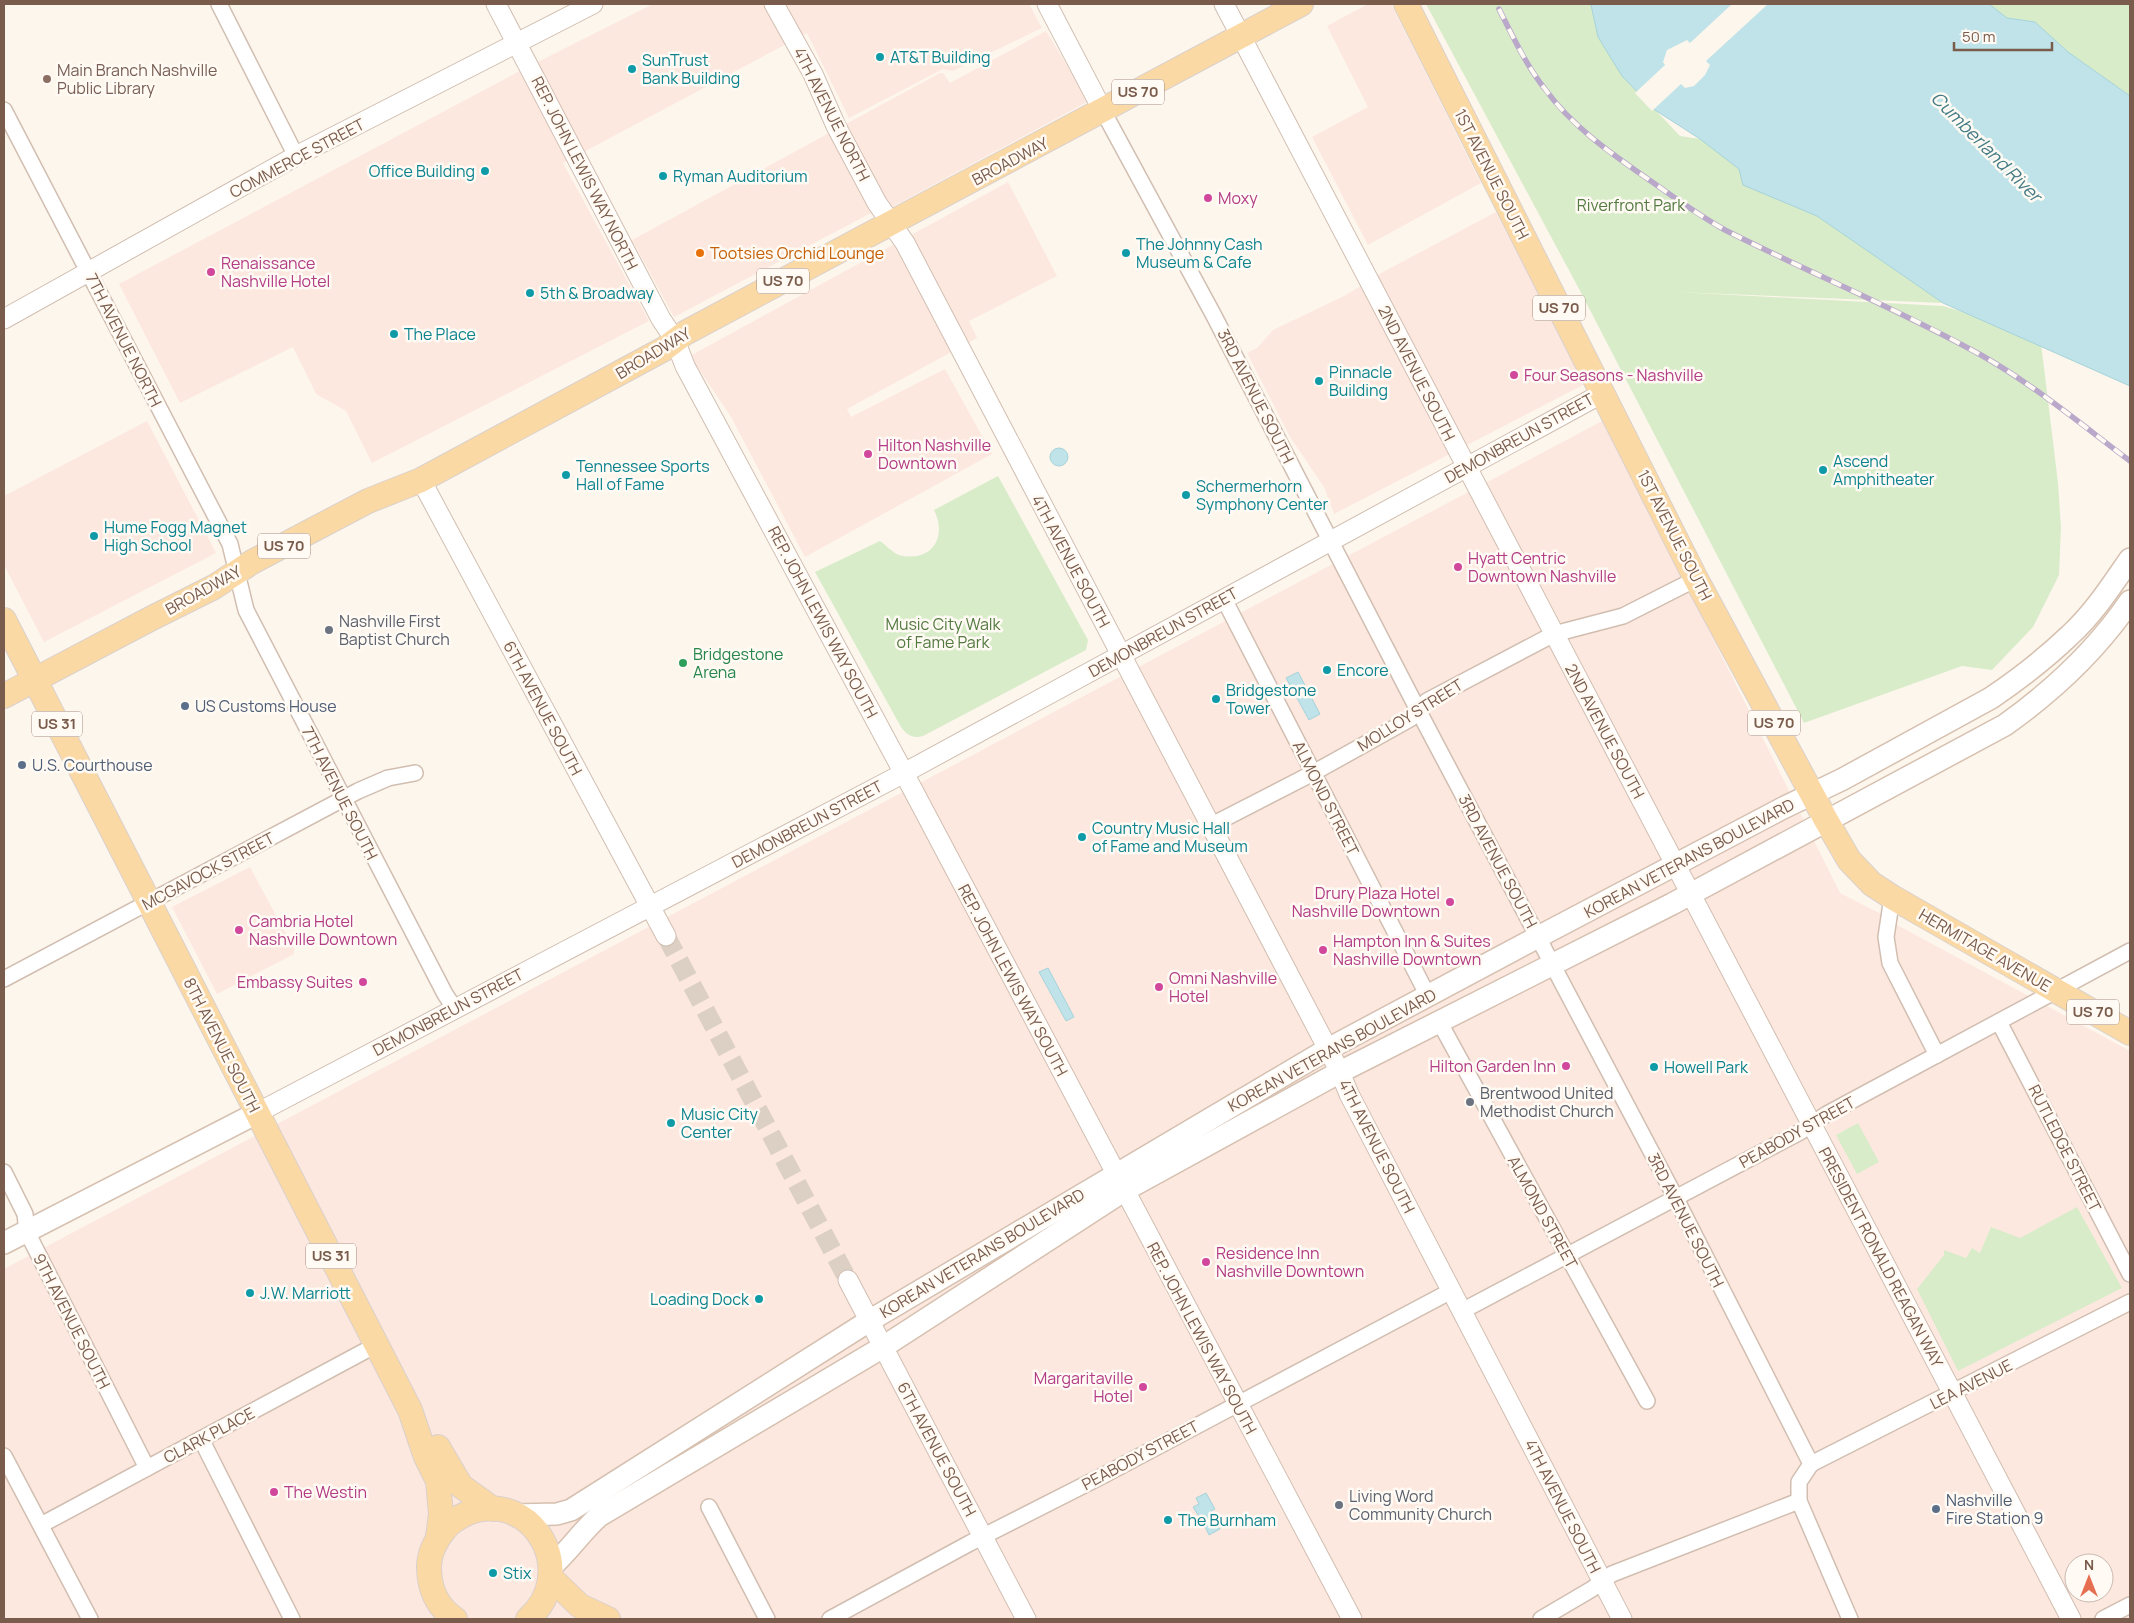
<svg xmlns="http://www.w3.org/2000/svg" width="2134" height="1623" font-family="Manrope,sans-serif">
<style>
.commercial{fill:#fde8e0;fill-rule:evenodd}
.green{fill:#d8ecc9}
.water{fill:#bfe3e8;stroke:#a5d3da}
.pier{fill:#fdf6ec}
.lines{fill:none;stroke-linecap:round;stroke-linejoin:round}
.tertiary-tunnel{stroke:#dcd0c4;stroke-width:19;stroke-dasharray:19 9;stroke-linecap:butt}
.minor-casing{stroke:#d1beb0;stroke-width:18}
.tertiary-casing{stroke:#d1beb0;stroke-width:21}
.secondary-casing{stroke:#d6c0b0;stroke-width:24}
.primary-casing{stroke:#dad1cd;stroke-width:26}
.minor{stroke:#fff;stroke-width:15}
.tertiary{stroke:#fff;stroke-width:19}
.secondary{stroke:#fff;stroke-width:21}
.primary{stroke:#fbd9a5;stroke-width:24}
.rail-casing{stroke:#b9a8c9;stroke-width:5.5}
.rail{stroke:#fffaf3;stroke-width:4;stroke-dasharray:11;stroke-linecap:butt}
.culture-dot{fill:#0f9aa8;stroke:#fffaf3;stroke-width:2}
.education-dot{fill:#8d6e63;stroke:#fffaf3;stroke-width:2}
.hotel-dot{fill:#d1479c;stroke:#fffaf3;stroke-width:2}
.food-dot{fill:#e8710a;stroke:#fffaf3;stroke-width:2}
.worship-dot{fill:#6b7280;stroke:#fffaf3;stroke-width:2}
.leisure-dot{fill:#2e9e5b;stroke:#fffaf3;stroke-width:2}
.service-dot{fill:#5c6f8a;stroke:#fffaf3;stroke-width:2}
.labels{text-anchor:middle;stroke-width:5;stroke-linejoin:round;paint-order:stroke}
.shield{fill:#fffaf3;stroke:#a28b7f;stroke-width:1}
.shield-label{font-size:15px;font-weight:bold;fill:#7a5c4d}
.culture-label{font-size:16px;fill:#0d838f;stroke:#fffaf3;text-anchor:start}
.education-label{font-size:16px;fill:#785e54;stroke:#fffaf3;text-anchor:start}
.street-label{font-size:16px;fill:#7a5c4d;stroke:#fffaf3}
.hotel-label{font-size:16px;fill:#b23c85;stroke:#fffaf3;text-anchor:start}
.park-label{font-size:16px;fill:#537a41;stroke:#fffaf3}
.food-label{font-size:16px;fill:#c56008;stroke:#fffaf3;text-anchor:start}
.worship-label{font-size:16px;fill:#5b616d;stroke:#fffaf3;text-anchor:start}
.leisure-label{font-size:16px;fill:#27864d;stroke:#fffaf3;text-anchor:start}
.service-label{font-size:16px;fill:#4e5e75;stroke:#fffaf3;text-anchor:start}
.water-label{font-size:18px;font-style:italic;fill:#437c86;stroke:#fffaf3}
</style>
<rect width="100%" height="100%" fill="#fdf6ec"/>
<g class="commercial">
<polygon points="653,4 1029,4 1042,28 953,71 943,69 849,118 807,33 563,163 649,321 372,463 346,411 316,394 293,347 180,403 119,284 514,74"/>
<polygon points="1368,4 1391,4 1481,183 1368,245 1312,137 1368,107 1327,26"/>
<polygon points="1046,31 1089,101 890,208 846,124 940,73 943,73 950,83"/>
<polygon points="829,133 871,213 674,317 632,240"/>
<polygon points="1008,182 1057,276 969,321 977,338 847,409 851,417 945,369 992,454 805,557 731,417 690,356"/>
<polygon points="1496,212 1585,384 1334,514 1324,487 1290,437 1247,353 1257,348 1273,330 1346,295 1383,272"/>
<path d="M 1604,420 L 1840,893 L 1883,915 L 1899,926 L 2130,1051 L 2130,1619 L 4,1619 L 4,1269 ZM 2074,1563 L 2104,1563 L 2104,1593 L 2074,1593 Z"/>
<polygon points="147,421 216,553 44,642 4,565 4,496"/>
<polygon points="250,867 294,949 294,954 217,994 172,907"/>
</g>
<g class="green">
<polygon points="1426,4 1591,5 1598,37 1622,75 1680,136 1700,139 1851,238 1943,303 1677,292 1943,306 2040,335 2058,483 2061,527 2059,575 2033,627 1992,670 1962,666 1804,723 1578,287"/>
<polygon points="1989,4 2130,4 2130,96 2068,52 2035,22 2007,18"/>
<path d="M 998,476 L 1088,640 L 1086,650 L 923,736 C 913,739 907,735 901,727 L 815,572 L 880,541 C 886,545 893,553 899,555 C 931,563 948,538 934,510 Z"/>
<polygon points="1858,1123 1879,1162 1857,1174 1836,1135"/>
<polygon points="2077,1207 2122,1288 1958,1371 1917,1289 1944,1255 1944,1250 1966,1258 1972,1248 1980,1253 1991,1227 2020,1238"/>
</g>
<g class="water">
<polygon points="1589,4 1989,4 2007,18 2035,22 2068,52 2130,96 2130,386 1943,303 1817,216 1743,185 1739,169 1700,139 1655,110 1622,76 1598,37 1591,5"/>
<circle cx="1059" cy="457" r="9"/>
<polygon points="1298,672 1320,714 1309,720 1286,678"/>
<polygon points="1048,968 1074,1017 1066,1021 1039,972"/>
<polygon points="1206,1493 1215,1509 1211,1511 1216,1519 1214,1521 1220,1529 1209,1535 1201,1518 1200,1518 1193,1507 1199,1504 1196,1498"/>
</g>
<polygon class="pier" points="1732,4 1768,4 1706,61 1710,65 1705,75 1694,86 1685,88 1681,84 1652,111 1635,93 1665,65 1663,62 1667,50 1687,40 1690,43"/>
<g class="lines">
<polyline class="tertiary-tunnel" points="666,936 848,1280"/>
<defs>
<g id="minor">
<polyline points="219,4 296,156"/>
<polyline points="4,110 230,544 246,610 445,994 455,1009"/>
<polyline points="1103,111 1213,314 1418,710 1671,1189 1811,1464 1799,1482 1799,1501 1850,1619"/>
<polyline points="1224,599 1428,996"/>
<polyline points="1210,826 1313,773 1410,719 1427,701 1554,634 1623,616 1696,579"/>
<polyline points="1892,897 1886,937 1890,963 1937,1055"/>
<polyline points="4,979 358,791 388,778 415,773"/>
<polyline points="1999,1022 2130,1274"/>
<polyline points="1440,1023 1647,1401"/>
<polyline points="4,1172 25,1214 27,1232 147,1468"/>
<polyline points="1462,1311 1800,1132 1827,1114 2130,951"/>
<polyline points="201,1439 292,1619"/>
<polyline points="4,1456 90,1619"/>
<polyline points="1811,1464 2130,1302"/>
<polyline points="709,1507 767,1619"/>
<polyline points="41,1525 376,1345"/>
<polyline points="830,1619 970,1543 1104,1475 1451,1291"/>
<polyline points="1541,1619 1592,1589 1612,1574 1799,1501"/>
<polyline points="2103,1619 2130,1605"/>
</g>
<g id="tertiary">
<polyline points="496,4 661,319 675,340 685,366 913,790 1352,1619"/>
<polyline points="774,4 813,74 836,126 877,203 905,243 1340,1072 1349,1094 1622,1619"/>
<polyline points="1047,4 1103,111"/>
<polyline points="1224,4 2071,1619"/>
<polyline points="4,319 296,156 593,4"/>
<polyline points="421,480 666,936"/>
<polyline points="257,1113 904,773 1603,393"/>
<polyline points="848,1280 1026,1619"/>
</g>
<g id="secondary">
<polyline points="4,1243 257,1113"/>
<path d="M 516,1515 L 557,1514 L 571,1510 L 869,1321 L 1328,1049 L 1538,937 L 1781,809 L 1843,779 L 1991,698 C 2019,679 2046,658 2070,635 C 2094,613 2112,585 2130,559"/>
<path d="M 552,1566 C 569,1551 582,1531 599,1516 L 883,1347 L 1125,1190 L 1340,1072 L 1672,904 L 2005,725 C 2054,690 2096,651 2130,601"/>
</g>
<g id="primary">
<polyline points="1406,4 1696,579 1826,820 1849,860 1872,884 1892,897 2130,1033"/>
<polyline points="4,620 410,1410 426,1457 438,1481 441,1514 438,1537"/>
<polyline points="4,696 152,618 214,587 252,562 368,501 421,480 664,349 685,333 1301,4"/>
<polyline points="438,1447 461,1486 493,1509"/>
<polyline points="550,1577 580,1606 608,1619"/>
<path d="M 455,1619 C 437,1607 429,1588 429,1567 C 429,1552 436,1540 445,1529 C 451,1521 461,1516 470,1512 C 534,1490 580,1573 528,1619"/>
</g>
</defs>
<use href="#minor" class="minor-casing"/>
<use href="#tertiary" class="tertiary-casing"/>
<use href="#secondary" class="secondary-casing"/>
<use href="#primary" class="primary-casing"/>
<use href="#minor" class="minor"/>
<use href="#tertiary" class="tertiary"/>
<use href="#secondary" class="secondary"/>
<use href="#primary" class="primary"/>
<defs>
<path id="rail" d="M 1499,9 C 1513,37 1526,65 1545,89 C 1574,129 1615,156 1655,184 C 1678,200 1700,216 1725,230 C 1810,273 1898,309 1981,355 C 2034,385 2082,425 2130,461"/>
</defs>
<use href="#rail" class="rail-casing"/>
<use href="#rail" class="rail"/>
</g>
<g class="culture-dot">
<circle cx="880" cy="57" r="5"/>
<circle cx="632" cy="69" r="5"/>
<circle cx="485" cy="171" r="5"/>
<circle cx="663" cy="176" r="5"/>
<circle cx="1126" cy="253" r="5"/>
<circle cx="530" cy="293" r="5"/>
<circle cx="394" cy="334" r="5"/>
<circle cx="1319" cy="381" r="5"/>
<circle cx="1823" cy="470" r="5"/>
<circle cx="566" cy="475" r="5"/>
<circle cx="1186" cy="495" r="5"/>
<circle cx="94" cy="536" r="5"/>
<circle cx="1327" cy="670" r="5"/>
<circle cx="1216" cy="699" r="5"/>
<circle cx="1082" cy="837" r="5"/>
<circle cx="1654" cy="1067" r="5"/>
<circle cx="671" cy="1123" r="5"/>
<circle cx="250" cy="1293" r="5"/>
<circle cx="759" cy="1299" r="5"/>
<circle cx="1168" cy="1520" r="5"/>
<circle cx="493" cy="1573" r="5"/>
</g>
<circle class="education-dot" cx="47" cy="79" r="5"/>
<g class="hotel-dot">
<circle cx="1208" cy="198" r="5"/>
<circle cx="211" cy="272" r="5"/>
<circle cx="1514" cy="375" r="5"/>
<circle cx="868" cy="454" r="5"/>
<circle cx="1458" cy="567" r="5"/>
<circle cx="1450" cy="902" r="5"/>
<circle cx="239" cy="930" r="5"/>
<circle cx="1323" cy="950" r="5"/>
<circle cx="363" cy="982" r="5"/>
<circle cx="1159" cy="987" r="5"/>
<circle cx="1566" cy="1066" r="5"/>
<circle cx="1206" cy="1262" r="5"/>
<circle cx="1143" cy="1387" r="5"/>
<circle cx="274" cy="1492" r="5"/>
</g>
<circle class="food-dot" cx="700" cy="253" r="5"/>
<g class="worship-dot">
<circle cx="329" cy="630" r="5"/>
<circle cx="1470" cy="1102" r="5"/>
<circle cx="1339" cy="1505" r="5"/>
</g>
<circle class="leisure-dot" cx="683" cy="663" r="5"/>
<g class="service-dot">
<circle cx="185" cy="706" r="5"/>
<circle cx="22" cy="765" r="5"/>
<circle cx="1936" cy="1509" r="5"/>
</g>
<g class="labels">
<g class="shield">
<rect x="1112" y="79.5" width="52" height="25" rx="4"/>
<rect x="757" y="268.5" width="52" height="25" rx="4"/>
<rect x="1533" y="295.5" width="52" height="25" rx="4"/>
<rect x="258" y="533.5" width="52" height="25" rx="4"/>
<rect x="1748" y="710.5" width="52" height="25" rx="4"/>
<rect x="32" y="711.5" width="50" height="25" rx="4"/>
<rect x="2067" y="999.5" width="52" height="25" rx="4"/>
<rect x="306" y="1243.5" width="50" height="25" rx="4"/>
</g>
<g class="shield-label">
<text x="1138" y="97">US 70</text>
<text x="783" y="286">US 70</text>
<text x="1559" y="313">US 70</text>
<text x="284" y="551">US 70</text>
<text x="1774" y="728">US 70</text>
<text x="57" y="729">US 31</text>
<text x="2093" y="1017">US 70</text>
<text x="331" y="1261">US 31</text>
</g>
<g class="culture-label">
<text x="890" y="63">AT&amp;T Building</text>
<text x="642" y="66">SunTrust<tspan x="642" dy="18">Bank Building</tspan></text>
<text x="475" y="177" text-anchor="end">Office Building</text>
<text x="673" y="182">Ryman Auditorium</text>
<text x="1136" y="250">The Johnny Cash<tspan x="1136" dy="18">Museum &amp; Cafe</tspan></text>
<text x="540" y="299">5th &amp; Broadway</text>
<text x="404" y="340">The Place</text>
<text x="1329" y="378">Pinnacle<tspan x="1329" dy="18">Building</tspan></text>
<text x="1833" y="467">Ascend<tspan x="1833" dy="18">Amphitheater</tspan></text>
<text x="576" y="472">Tennessee Sports<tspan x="576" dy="18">Hall of Fame</tspan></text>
<text x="1196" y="492">Schermerhorn<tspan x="1196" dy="18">Symphony Center</tspan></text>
<text x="104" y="533">Hume Fogg Magnet<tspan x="104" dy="18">High School</tspan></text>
<text x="1337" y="676">Encore</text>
<text x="1226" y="696">Bridgestone<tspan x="1226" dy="18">Tower</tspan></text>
<text x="1092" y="834">Country Music Hall<tspan x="1092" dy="18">of Fame and Museum</tspan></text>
<text x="1664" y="1073">Howell Park</text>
<text x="681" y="1120">Music City<tspan x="681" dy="18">Center</tspan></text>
<text x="260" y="1299">J.W. Marriott</text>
<text x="749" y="1305" text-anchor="end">Loading Dock</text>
<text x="1178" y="1526">The Burnham</text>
<text x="503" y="1579">Stix</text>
</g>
<g class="education-label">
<text x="57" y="76">Main Branch Nashville<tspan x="57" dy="18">Public Library</tspan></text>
</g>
<g class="street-label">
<text transform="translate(832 114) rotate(63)" y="6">4TH AVENUE NORTH</text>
<text transform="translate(297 158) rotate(-28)" y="6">COMMERCE STREET</text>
<text transform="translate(1010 161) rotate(-28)" y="6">BROADWAY</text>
<text transform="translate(585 173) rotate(63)" y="6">REP. JOHN LEWIS WAY NORTH</text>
<text transform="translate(1492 174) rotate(63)" y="6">1ST AVENUE SOUTH</text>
<text transform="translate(124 340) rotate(63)" y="6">7TH AVENUE NORTH</text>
<text transform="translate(653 353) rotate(-31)" y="6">BROADWAY</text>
<text transform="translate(1417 373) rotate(63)" y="6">2ND AVENUE SOUTH</text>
<text transform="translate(1256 396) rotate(63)" y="6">3RD AVENUE SOUTH</text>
<text transform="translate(1519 438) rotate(-29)" y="6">DEMONBREUN STREET</text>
<text transform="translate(1675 535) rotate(63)" y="6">1ST AVENUE SOUTH</text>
<text transform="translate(1071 561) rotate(62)" y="6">4TH AVENUE SOUTH</text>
<text transform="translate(203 590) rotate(-29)" y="6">BROADWAY</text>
<text transform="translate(823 622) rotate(62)" y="6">REP. JOHN LEWIS WAY SOUTH</text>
<text transform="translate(1163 632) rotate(-29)" y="6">DEMONBREUN STREET</text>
<text transform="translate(543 708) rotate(62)" y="6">6TH AVENUE SOUTH</text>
<text transform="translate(1410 715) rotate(-32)" y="6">MOLLOY STREET</text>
<text transform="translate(1605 731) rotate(62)" y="6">2ND AVENUE SOUTH</text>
<text transform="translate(340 793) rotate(63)" y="6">7TH AVENUE SOUTH</text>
<text transform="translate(1326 798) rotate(63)" y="6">ALMOND STREET</text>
<text transform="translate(807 824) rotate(-28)" y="6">DEMONBREUN STREET</text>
<text transform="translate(1689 858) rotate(-28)" y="6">KOREAN VETERANS BOULEVARD</text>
<text transform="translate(1498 861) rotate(62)" y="6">3RD AVENUE SOUTH</text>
<text transform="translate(208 871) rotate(-28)" y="6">MCGAVOCK STREET</text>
<text transform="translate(1985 950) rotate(30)" y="6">HERMITAGE AVENUE</text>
<text transform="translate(1013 980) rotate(62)" y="6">REP. JOHN LEWIS WAY SOUTH</text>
<text transform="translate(448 1012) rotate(-28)" y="6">DEMONBREUN STREET</text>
<text transform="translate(222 1045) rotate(63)" y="6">8TH AVENUE SOUTH</text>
<text transform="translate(1332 1050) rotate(-29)" y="6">KOREAN VETERANS BOULEVARD</text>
<text transform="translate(1797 1132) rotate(-29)" y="6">PEABODY STREET</text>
<text transform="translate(1377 1146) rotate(63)" y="6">4TH AVENUE SOUTH</text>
<text transform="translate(2065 1148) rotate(63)" y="6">RUTLEDGE STREET</text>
<text transform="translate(1543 1212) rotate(61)" y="6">ALMOND STREET</text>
<text transform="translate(1686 1220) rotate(63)" y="6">3RD AVENUE SOUTH</text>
<text transform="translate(982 1253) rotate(-31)" y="6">KOREAN VETERANS BOULEVARD</text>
<text transform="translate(1881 1257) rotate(62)" y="6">PRESIDENT RONALD REAGAN WAY</text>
<text transform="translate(72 1321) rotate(63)" y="6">9TH AVENUE SOUTH</text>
<text transform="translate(1202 1338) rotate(62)" y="6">REP. JOHN LEWIS WAY SOUTH</text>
<text transform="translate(1971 1384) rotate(-27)" y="6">LEA AVENUE</text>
<text transform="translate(209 1435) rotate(-28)" y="6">CLARK PLACE</text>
<text transform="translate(937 1449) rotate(62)" y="6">6TH AVENUE SOUTH</text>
<text transform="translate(1140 1455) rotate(-28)" y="6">PEABODY STREET</text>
<text transform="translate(1563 1506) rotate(63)" y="6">4TH AVENUE SOUTH</text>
</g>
<g class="hotel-label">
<text x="1218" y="204">Moxy</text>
<text x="221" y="269">Renaissance<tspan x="221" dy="18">Nashville Hotel</tspan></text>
<text x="1524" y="381">Four Seasons - Nashville</text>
<text x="878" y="451">Hilton Nashville<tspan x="878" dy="18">Downtown</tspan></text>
<text x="1468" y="564">Hyatt Centric<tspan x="1468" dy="18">Downtown Nashville</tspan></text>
<text x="1440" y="899" text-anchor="end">Drury Plaza Hotel<tspan x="1440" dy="18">Nashville Downtown</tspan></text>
<text x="249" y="927">Cambria Hotel<tspan x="249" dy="18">Nashville Downtown</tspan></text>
<text x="1333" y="947">Hampton Inn &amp; Suites<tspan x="1333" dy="18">Nashville Downtown</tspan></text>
<text x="1169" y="984">Omni Nashville<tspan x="1169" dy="18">Hotel</tspan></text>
<text x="353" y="988" text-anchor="end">Embassy Suites</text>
<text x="1556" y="1072" text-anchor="end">Hilton Garden Inn</text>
<text x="1216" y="1259">Residence Inn<tspan x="1216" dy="18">Nashville Downtown</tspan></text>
<text x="1133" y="1384" text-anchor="end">Margaritaville<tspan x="1133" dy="18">Hotel</tspan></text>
<text x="284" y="1498">The Westin</text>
</g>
<g class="park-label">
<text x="1631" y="211">Riverfront Park</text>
<text x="943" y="630">Music City Walk<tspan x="943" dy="18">of Fame Park</tspan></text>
</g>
<g class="food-label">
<text x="710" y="259">Tootsies Orchid Lounge</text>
</g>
<g class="worship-label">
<text x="339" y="627">Nashville First<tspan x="339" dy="18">Baptist Church</tspan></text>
<text x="1480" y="1099">Brentwood United<tspan x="1480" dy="18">Methodist Church</tspan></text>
<text x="1349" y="1502">Living Word<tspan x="1349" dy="18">Community Church</tspan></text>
</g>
<g class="leisure-label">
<text x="693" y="660">Bridgestone<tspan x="693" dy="18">Arena</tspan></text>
</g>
<g class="service-label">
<text x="195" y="712">US Customs House</text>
<text x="32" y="771">U.S. Courthouse</text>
<text x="1946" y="1506">Nashville<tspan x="1946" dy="18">Fire Station 9</tspan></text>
</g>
<g class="water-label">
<text transform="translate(1986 147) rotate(45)" y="6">Cumberland River</text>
</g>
</g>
<rect width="2134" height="1623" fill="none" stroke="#7a5c4d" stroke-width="10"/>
<g transform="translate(2089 1578)"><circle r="24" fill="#fffaf3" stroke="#cabbb1"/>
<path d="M0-4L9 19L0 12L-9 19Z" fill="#e76f51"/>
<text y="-8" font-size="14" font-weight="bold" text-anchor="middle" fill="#7a5c4d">N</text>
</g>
<path d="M1954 42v8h98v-8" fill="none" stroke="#7a5c4d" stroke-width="2.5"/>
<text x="1962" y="42" font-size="15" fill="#7a5c4d" stroke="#fffaf3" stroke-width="4" paint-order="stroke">50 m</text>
</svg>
